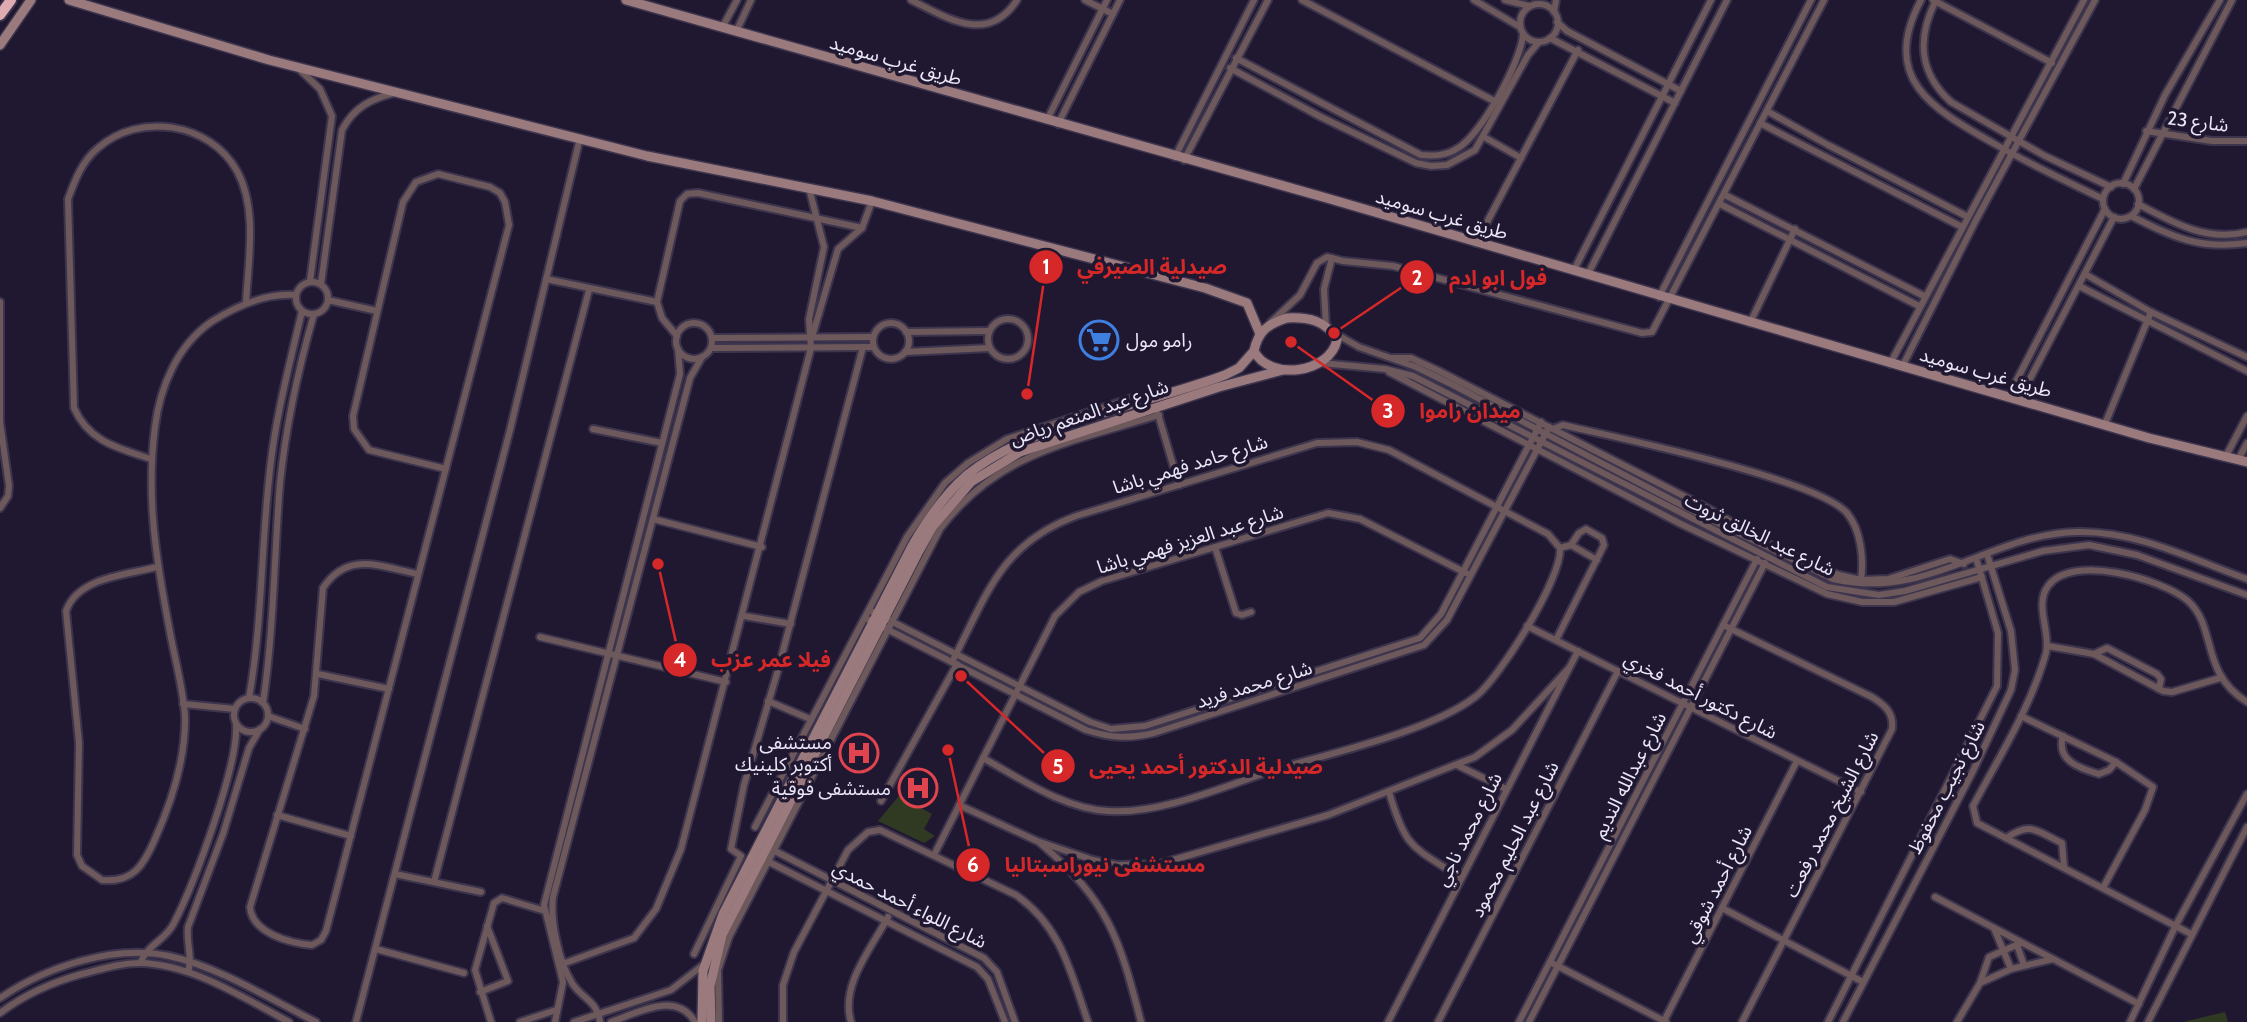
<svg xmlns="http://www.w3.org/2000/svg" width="2247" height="1022" font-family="Cabin,'Noto Sans Arabic',sans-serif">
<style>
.garden{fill:#303a22}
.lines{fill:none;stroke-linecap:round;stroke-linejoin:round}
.street-casing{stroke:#3c354d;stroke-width:10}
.secondary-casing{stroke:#3c354d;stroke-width:12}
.highway-casing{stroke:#3c354d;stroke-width:14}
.street{stroke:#6d585b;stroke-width:6}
.secondary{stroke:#9b7a7e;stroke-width:9}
.highway{stroke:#dfabb2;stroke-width:10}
.labels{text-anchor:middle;stroke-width:7;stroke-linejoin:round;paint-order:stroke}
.street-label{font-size:19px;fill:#ebe7f8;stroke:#201831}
.poi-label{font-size:19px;fill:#ebe7f8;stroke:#201831;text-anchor:end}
.leader{fill:none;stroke:#d62828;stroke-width:2.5}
.callout-dot{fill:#d62828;stroke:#201831;stroke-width:2.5}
.mark-label{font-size:21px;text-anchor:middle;font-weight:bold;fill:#fff}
.callout-label{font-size:21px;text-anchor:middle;font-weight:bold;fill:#d62828;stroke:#201831;stroke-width:7;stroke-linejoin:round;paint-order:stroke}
</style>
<rect width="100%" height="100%" fill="#201831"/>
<g class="garden">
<polygon points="899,796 932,814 924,829 935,836 924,843 878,821"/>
<polygon points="2225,1012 2228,1022 2183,1022"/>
</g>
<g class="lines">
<defs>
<g id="street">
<path d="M 911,0 C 947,18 988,45 1017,0"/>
<polyline points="1085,0 1113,14"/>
<polyline points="1302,0 1496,102"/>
<polyline points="1474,0 1520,27"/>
<polyline points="1505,0 1529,6"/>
<path d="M 1921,0 C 1879,79 1933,109 1993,143 C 2029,164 2066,181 2103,199"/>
<polyline points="1933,0 2052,63"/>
<path d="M 1936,0 C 1917,38 1918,72 1951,102 L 2045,156 L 2111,187"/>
<circle cx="1539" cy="23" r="19"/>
<polyline points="1554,12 1556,0"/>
<polyline points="1557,22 1567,31 1681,91"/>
<polyline points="722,28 737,0"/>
<polyline points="736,32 751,0"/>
<polyline points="1550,38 1675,103"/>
<path d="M 1236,58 L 1421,155 C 1434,156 1446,156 1458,148 C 1481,135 1522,60 1523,34"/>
<polyline points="1230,68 1321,117 1416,163 1431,166 1447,165 1475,150 1528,55 1539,42"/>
<polyline points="299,69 320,89 332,116 310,281"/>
<polyline points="1767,111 1828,145 1968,217"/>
<polyline points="1047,120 1107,0"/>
<polyline points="1760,123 1962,227"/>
<polyline points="1058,124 1120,0"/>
<polyline points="2146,131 2212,141 2247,141"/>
<polyline points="1484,137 1521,158"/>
<polyline points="1175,157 1254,0"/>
<polyline points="1184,160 1268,0"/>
<circle cx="2121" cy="201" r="18"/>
<polyline points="2123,184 2165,95 2220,0"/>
<polyline points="2134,189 2232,0"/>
<polyline points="1725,195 1924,296"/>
<polyline points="1720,204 1919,306"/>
<path d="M 2138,204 C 2174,223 2206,242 2247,232"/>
<path d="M 2131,216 C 2173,237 2199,250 2247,243"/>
<polyline points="1476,243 1578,50"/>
<polyline points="1574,270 1711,0"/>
<polyline points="1588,274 1727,0"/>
<polyline points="2085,274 2151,312 2247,357"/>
<polyline points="546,279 657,302"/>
<circle cx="312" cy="298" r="16"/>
<path d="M 321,284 L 342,130 C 354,107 371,99 394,93"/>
<polyline points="2079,286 2247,371"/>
<polyline points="1659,297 1811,0"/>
<polyline points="328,300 377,311"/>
<polyline points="0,302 0,422 9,486 8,496 0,508"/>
<circle cx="1008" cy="339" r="20"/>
<polyline points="1270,323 1300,295 1317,263 1327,257 1343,261 1393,266 1642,333 1652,332 1824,0"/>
<polyline points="1750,323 1795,229"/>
<circle cx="891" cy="341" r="18"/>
<circle cx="694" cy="341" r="18"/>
<polyline points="1326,326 1324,289 1332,258"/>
<polyline points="906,332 989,331"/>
<path d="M 1336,334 L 1359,347 L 1416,367 L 1453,385 L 1691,510 L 1833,579 C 1928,601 1989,534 2077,532 C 2135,530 2194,560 2247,579"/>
<polyline points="677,336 662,318 657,302 680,201 687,194 698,193 862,228"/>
<polyline points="812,337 838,249 862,228 872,201"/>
<polyline points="712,338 873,337"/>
<polyline points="711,348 874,347"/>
<polyline points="905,352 990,348"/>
<polyline points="1393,358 1411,358 1437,370 1711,510 1774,547 1839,575 1861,580 1888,579 1950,559 1964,564"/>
<polyline points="1321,363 1385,369 1413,376 1827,587 1879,595 1905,591 2043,551 2089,545 2137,555 2247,595"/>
<polyline points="1890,364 2084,0"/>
<polyline points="1902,367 1976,220 2095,0"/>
<polyline points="1389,372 1681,524 1827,594 1862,602 1894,602 1982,577"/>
<polyline points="2008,397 2105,209"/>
<polyline points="2019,400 2114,217"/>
<polyline points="1158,414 1179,485"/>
<polyline points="2105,424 2151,312"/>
<polyline points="593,429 662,443"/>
<path d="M 1553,429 L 1563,425 L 1576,428 C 1628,440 1818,480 1847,513 C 1861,530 1864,559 1861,580"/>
<polyline points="2226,456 2247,416"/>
<path d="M 151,459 C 118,448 89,442 74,408 L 68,199 C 75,180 82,161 98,148 C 139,112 210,122 237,171 C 258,209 248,262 246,303"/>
<polyline points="2238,460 2247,443"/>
<polyline points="653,519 762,547"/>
<polyline points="1215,547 1236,613 1242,615 1251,612"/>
<polyline points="1560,548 1571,545 1597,560"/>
<path d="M 157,567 C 126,575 78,577 66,611 L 79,743 L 77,855 L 82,866 L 102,880 C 133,883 144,865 155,839 C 172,801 186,759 185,716 C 183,687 174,656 169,627 C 156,559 146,496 155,427 C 160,387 177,346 211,322 C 236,306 265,293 296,295"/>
<path d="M 418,574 C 381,567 348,550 323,588 L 314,696 L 250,907 C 252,933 289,943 312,945 L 321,940 L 326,931 L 509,225 L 505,202 L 500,193 L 490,187 L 438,174 L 416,182 L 403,202 L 353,416 L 354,429 L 369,450 L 446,469"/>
<polyline points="869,610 1090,722 1111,729 1145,726 1420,638 1441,614 1541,422"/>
<polyline points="744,616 791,624"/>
<path d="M 865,618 L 1086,730 C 1111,738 1128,739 1154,733 L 1424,645 L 1447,620 L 1549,427"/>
<path d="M 1723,625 L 1872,697 C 1885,705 1894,713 1892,729 L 1742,1022"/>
<polyline points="1527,626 1861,792"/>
<polyline points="540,637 726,682"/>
<polyline points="1556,640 1604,545 1602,538 1586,529 1579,533 1571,545"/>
<polyline points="2048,646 2094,654 2163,691 2172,692 2220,678"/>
<polyline points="2094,654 2107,648 2157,674 2161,679 2159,689"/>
<path d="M 952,662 C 987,595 1000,544 1076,516 L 1317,443 L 1357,442 L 1389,450 L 1548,534 L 1560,548 C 1563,577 1499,679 1475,697 C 1431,731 1332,753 1277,769 C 1227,785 1161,815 1108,811 C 1064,809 1021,779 983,758"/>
<polyline points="318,674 389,689"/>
<path d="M 249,698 C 262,625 261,553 269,479 C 274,422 289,367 302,311"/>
<circle cx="251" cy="715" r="17"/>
<polyline points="768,701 810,719"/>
<path d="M 263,703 C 274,629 274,557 280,483 C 286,425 298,370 314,314"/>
<polyline points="183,704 235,709"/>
<polyline points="268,716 305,729"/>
<polyline points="2021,716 2116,762 2153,787 2145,810 2104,886"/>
<path d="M 2063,736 C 2056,760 2078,768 2099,774 L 2109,770 L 2116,762"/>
<polyline points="1457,765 1506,789"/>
<path d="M 1389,792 C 1406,850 1412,846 1461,878"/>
<polyline points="881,801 957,664"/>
<polyline points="959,805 1037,841 1093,860 1117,865 1159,864 1328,815 1475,757 1512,730 1569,668"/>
<polyline points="277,815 351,836"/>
<polyline points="755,827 907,537 945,483 968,463 1007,439 1135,397 1145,400"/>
<path d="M 2006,838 C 2031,821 2036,831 2062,843 L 2064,866"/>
<path d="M 1040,843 C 1109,902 1119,937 1141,1022"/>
<polyline points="773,850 984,958 997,972 1015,1022"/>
<polyline points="934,855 1055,616 1079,592 1102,581 1328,513 1360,519 1466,573"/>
<polyline points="765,860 977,967 988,979 1005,1022"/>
<polyline points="395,874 481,892"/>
<polyline points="434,882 589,290"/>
<polyline points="1935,897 2139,1004"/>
<polyline points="1722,908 1863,982"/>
<polyline points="1994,928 2011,969"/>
<path d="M 2191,934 L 1977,823 L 1973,806 C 1999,757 2031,707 2046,653 C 2051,632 2034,605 2048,586 C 2072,553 2161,579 2187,600 C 2218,627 2199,672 2247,702"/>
<polyline points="2017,945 2024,965"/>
<polyline points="376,949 464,973"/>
<polyline points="694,954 741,856 731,849 744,785 778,670 863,347"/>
<polyline points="1550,962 1666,1022"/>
<path d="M 140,963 C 150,942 165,941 174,923 C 194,884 239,765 236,724"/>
<polyline points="565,963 634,938 656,909 681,849 811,348 809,319 824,247 809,188"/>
<path d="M 188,972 C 193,958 186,943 188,927 L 223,834 L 249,748 L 260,729"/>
<polyline points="1980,983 1989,957 2021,943"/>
<polyline points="480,992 508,981 487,926"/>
<path d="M 0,998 C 46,967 114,944 169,956 C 217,966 272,1000 316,1022"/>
<path d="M 0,1013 C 24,995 53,982 82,974 C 102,969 120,963 140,963 C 192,964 244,998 289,1022"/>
<polyline points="1664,1021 1797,761"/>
<polyline points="356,1022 510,430 580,138"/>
<polyline points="491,1022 475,970 494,903 502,898 545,911"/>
<polyline points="520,1022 556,1010"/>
<polyline points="555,1022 563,982 544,905 680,374 678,349"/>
<polyline points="574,1022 671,990 703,965"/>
<path d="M 600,1022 C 597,1000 582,999 572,983 C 559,963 550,920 553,897 L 690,378 L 702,357"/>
<path d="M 611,1022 C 637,1013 676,990 695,1022"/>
<path d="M 719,1022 L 718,970 L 729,937 L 940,529 C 998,452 1072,442 1159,415"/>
<path d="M 783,1022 L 783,985 L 794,952 L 848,850 L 868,832 L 880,830 L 1016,895 C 1061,926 1071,973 1088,1022"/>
<path d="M 851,1022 C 840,985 871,949 888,917"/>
<polyline points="1388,1022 1578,651"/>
<polyline points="1438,1022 1618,671"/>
<polyline points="1519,1022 1757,559"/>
<polyline points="1529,1022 1765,563"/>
<polyline points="1828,1022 1997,686 1998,633 1976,558"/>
<polyline points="1843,1022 1973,771 2011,690 2015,670 2011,631 1987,554"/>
<polyline points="1957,1022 1980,983 2011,969 2053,959"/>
<polyline points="2130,1022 2176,925 2247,794"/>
<polyline points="2148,1022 2247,827"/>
</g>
<g id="secondary">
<polyline points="69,0 269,60 647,156 872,201 1205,288 1247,303 1260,334"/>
<polyline points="626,0 1330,199 2149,438 2247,462"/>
<polyline points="0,45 31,0"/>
<path d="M 1287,318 C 1308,317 1326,320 1337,340 C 1330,373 1270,382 1254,351 C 1258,331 1268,324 1287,318 Z"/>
<path d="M 702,1022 L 703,971 L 723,914 L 912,546 C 927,520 944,495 967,475 C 1029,424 1148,404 1225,375 L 1239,368 L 1254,351"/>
<polyline points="711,1022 710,986 722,935 919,551 933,526 971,482 1020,452 1219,387 1283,370"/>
</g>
<polyline id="highway" points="0,15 11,0"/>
</defs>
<use href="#street" class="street-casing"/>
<use href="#secondary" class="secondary-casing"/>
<use href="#highway" class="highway-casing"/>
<use href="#street" class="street"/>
<use href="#secondary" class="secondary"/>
<use href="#highway" class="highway"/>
</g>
<defs>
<symbol id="supermarket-ring" viewBox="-11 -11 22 22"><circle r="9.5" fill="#201831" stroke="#3f7fe0" stroke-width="1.5"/><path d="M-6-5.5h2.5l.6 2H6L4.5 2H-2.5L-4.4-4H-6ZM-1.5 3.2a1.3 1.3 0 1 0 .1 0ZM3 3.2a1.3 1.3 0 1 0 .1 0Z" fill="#3f7fe0"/></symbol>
<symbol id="hospital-ring" viewBox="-11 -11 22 22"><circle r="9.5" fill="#201831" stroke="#e0444e" stroke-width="1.5"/><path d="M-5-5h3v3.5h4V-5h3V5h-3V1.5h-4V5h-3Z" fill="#e0444e"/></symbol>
</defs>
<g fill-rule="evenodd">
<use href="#supermarket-ring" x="1077" y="318" width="44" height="44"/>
<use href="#hospital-ring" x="837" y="731" width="44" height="44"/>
<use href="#hospital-ring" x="896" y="766" width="44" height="44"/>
</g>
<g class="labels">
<g class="street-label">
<text transform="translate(896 60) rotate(16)" y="7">طريق غرب سوميد</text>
<text transform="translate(2198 121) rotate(7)" y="7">شارع 23</text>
<text transform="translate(1442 214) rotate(16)" y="7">طريق غرب سوميد</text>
<text transform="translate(1986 372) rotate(16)" y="7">طريق غرب سوميد</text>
<text transform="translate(1089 412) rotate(-19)" y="7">شارع عبد المنعم رياض</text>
<text transform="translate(1190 464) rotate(-17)" y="7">شارع حامد فهمي باشا</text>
<text transform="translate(1760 534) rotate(26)" y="7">شارع عبد الخالق ثروت</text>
<text transform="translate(1190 539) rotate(-17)" y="7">شارع عبد العزيز فهمي باشا</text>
<text transform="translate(1254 684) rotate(-17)" y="7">شارع محمد فريد</text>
<text transform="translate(1701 695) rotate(27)" y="7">شارع دكتور أحمد فخري</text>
<text transform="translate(1629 775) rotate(-63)" y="7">شارع عبدالله النديم</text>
<text transform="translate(1946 787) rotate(-63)" y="7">شارع نجيب محفوظ</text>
<text transform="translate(1831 814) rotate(-63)" y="7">شارع الشيخ محمد رفعت</text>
<text transform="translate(1468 829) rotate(-63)" y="7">شارع محمد ناجي</text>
<text transform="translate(1514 839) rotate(-63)" y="7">شارع عبد الحليم محمود</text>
<text transform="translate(1717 884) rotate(-63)" y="7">شارع أحمد شوقي</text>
<text transform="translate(910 904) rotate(27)" y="7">شارع اللواء أحمد حمدي</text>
</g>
<g class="poi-label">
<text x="1126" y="347" text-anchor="start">رامو مول</text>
<text x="832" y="749">مستشفى<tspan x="832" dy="22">أكتوبر كلينيك</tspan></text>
<text x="891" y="795">مستشفى فوقية</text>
</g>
</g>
<path class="leader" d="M1027 394L1046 267M1334 333L1417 277M1291 342L1388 411M658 564L680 660M961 676L1058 766M948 750L973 865"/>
<g class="callout-dot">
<circle cx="1027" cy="394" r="7"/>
<circle cx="1334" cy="333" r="7"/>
<circle cx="1291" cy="342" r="7"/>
<circle cx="658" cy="564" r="7"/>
<circle cx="961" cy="676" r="7"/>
<circle cx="948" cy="750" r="7"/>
<circle cx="1046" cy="267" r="18"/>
<circle cx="1417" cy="277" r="18"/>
<circle cx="1388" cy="411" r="18"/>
<circle cx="680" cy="660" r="18"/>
<circle cx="1058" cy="766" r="18"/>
<circle cx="973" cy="865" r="18"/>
</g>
<g class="mark-label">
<text x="1046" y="274">1</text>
<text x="1417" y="285">2</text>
<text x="1388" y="418">3</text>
<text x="680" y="667">4</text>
<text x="1058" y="774">5</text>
<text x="973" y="872">6</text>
</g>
<g class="callout-label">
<text x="1152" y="274">صيدلية الصيرفي</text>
<text x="1498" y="285">فول ابو ادم</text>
<text x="1470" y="418">ميدان راموا</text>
<text x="771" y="667">فيلا عمر عزب</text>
<text x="1206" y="774">صيدلية الدكتور أحمد يحيى</text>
<text x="1105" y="872">مستشفى نيوراسبتاليا</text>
</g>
</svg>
